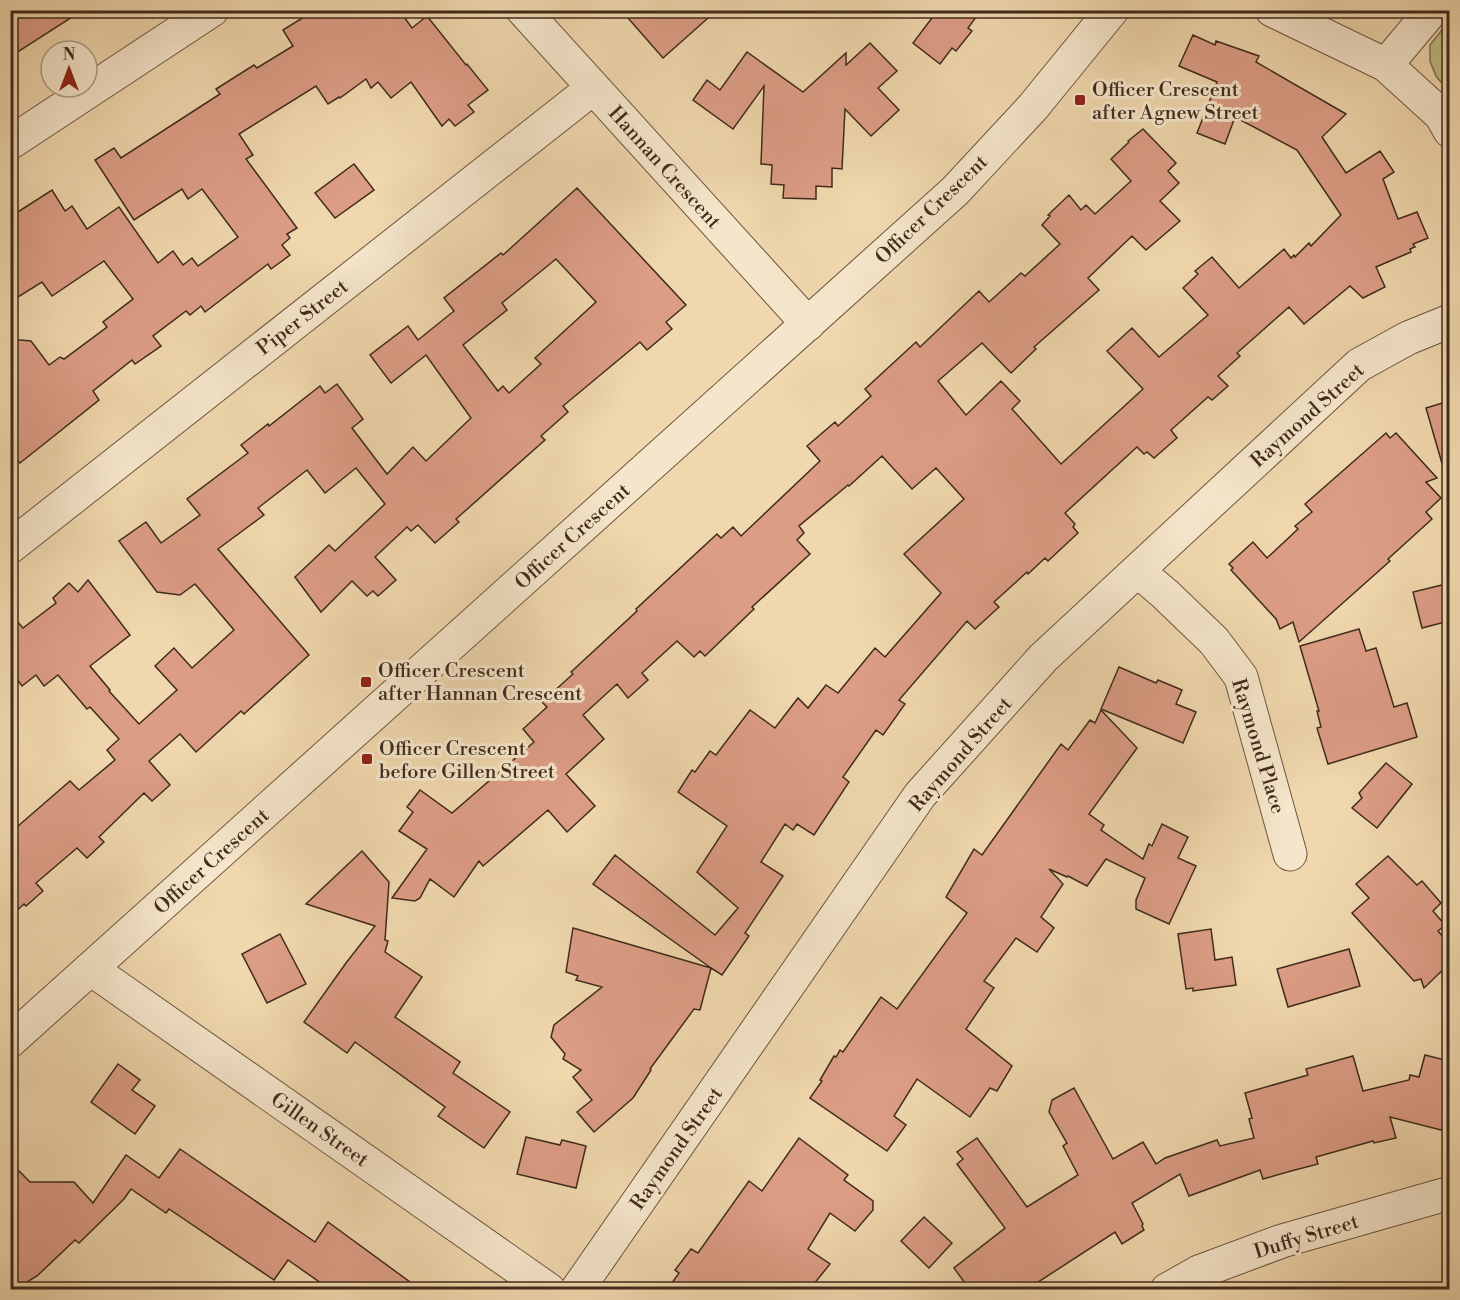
<svg xmlns="http://www.w3.org/2000/svg" width="1460" height="1300" font-family="'Libre Bodoni',serif">
<style>
.green{fill:#c2bc84;stroke:#807450;stroke-width:1.5}
.building{fill:#dc9d85;stroke:#3f2b1d;stroke-width:1.5;fill-rule:evenodd}
.lines{fill:none;stroke-linecap:round;stroke-linejoin:round}
.minor-casing{stroke:#6b5641;stroke-width:35}
.minor{stroke:#f5e5ca;stroke-width:33}
.poi-dot{fill:#8f2418;stroke:#f5e5ca;stroke-width:2}
.labels{text-anchor:middle;stroke-width:6;stroke-linejoin:round;paint-order:stroke}
.poi-label{font-size:20px;fill:#3f2b1d;stroke:#f5e5ca;text-anchor:start}
.street-label{font-size:20px;fill:#3f2b1d;stroke:#f5e5ca}
</style>
<rect width="100%" height="100%" fill="#f0d7ad"/>
<filter id="stains"><feTurbulence type="fractalNoise" baseFrequency=".00333" numOctaves="4"/><feColorMatrix values="0 0 0 0 .2 0 0 0 0 .09 0 0 0 0 .02 0 0 0 .5 -.17"/></filter>
<radialGradient id="worn" r=".72"><stop offset=".6" stop-color="#630" stop-opacity="0"/><stop offset="1" stop-color="#630" stop-opacity=".3"/></radialGradient>
<polygon class="green" points="1449,21 1449,92 1436,76 1430,61 1430,45"/>
<g class="building">
<polygon points="10,10 83,10 10,57"/>
<polygon points="315,10 399,10 412,28 427,16 466,65 467,64 488,90 468,105 474,112 455,126 449,119 442,126 411,82 391,98 378,82 371,88 366,79 340,98 339,97 328,104 316,86 239,134 253,155 246,159 297,228 287,234 290,238 282,245 290,255 271,269 268,264 205,312 201,306 190,315 186,311 153,336 161,346 135,364 132,360 93,391 99,400 20,463 10,451 10,339 31,341 49,365 60,357 64,359 107,327 103,322 133,299 104,261 52,296 42,282 10,302 10,217 52,190 65,211 72,206 87,229 119,207 158,263 173,251 183,265 192,258 198,266 238,237 202,189 188,199 182,189 134,220 95,160 114,148 121,158 220,94 216,89 254,65 257,68 293,46 283,30"/>
<polygon points="621,10 717,10 663,58"/>
<polygon points="938,10 981,10 968,28 972,31 956,51 952,48 940,64 913,43"/>
<polygon points="1193,35 1215,45 1216,41 1259,56 1256,62 1346,114 1322,137 1346,173 1380,151 1394,172 1383,179 1398,219 1417,212 1428,238 1413,244 1415,247 1410,249 1411,252 1376,267 1385,287 1363,298 1350,286 1304,324 1289,307 1237,353 1240,356 1218,376 1228,386 1212,400 1208,397 1171,430 1177,438 1154,458 1147,452 1144,454 1137,447 1065,513 1075,524 1073,527 1078,533 1048,561 1045,558 1028,574 1027,572 994,602 999,607 975,629 967,621 899,700 905,704 883,735 876,730 843,777 849,782 814,835 797,824 793,830 785,824 761,862 783,876 745,933 749,936 722,975 711,968 700,1010 694,1009 650,1069 651,1070 633,1098 594,1132 577,1112 592,1100 573,1077 581,1070 563,1059 565,1054 551,1037 554,1025 602,987 576,980 578,976 566,972 573,928 711,968 593,884 615,855 715,935 738,908 697,872 727,826 678,792 692,770 695,772 710,751 716,755 750,710 775,728 798,698 808,708 826,685 838,693 875,648 885,657 941,593 904,554 964,499 936,468 912,489 882,456 849,486 848,485 799,526 804,533 797,540 810,554 752,607 754,609 705,656 700,651 694,657 677,641 642,673 648,680 628,698 617,684 583,715 604,739 566,774 595,806 567,832 548,810 483,866 479,861 454,897 430,879 420,898 415,901 392,898 427,849 399,831 413,812 407,807 420,790 452,813 534,742 523,729 547,707 542,702 573,674 571,672 637,611 636,609 717,534 721,538 733,527 741,536 820,461 807,446 835,422 838,426 871,396 865,389 916,342 920,347 979,291 989,302 1021,273 1025,276 1060,244 1042,225 1050,216 1048,215 1069,195 1081,210 1086,205 1095,214 1131,181 1111,159 1129,142 1128,141 1143,129 1176,163 1168,171 1179,183 1160,201 1180,221 1146,250 1132,236 1088,278 1099,290 1034,347 1036,349 1011,373 982,343 938,381 966,415 1001,381 1020,401 1012,409 1061,464 1143,389 1107,351 1132,328 1159,357 1208,315 1183,288 1198,274 1195,271 1212,257 1239,288 1284,249 1291,258 1294,255 1295,257 1309,243 1311,246 1341,215 1297,150 1235,117 1225,144 1197,133 1217,82 1179,66"/>
<polygon points="870,43 897,71 878,88 899,110 871,136 845,109 842,169 832,168 832,187 816,186 816,199 783,198 784,185 771,184 772,165 761,164 764,86 733,129 693,100 707,80 720,90 747,52 803,92 846,53 846,65"/>
<polygon points="354,164 374,190 335,218 315,193"/>
<path d="M 577,188 L 686,305 L 666,322 L 672,329 L 647,350 L 640,342 L 563,406 L 568,412 L 541,436 L 545,440 L 456,519 L 459,522 L 435,543 L 418,525 L 411,531 L 407,527 L 375,557 L 396,580 L 378,596 L 373,591 L 367,596 L 352,581 L 321,612 L 295,577 L 329,545 L 335,551 L 385,504 L 356,468 L 325,493 L 307,470 L 258,508 L 264,515 L 218,549 L 309,655 L 244,714 L 241,711 L 196,752 L 180,734 L 149,761 L 170,785 L 152,801 L 144,793 L 99,837 L 104,842 L 87,858 L 77,848 L 36,883 L 43,891 L 26,906 L 24,904 L 10,917 L 10,833 L 70,781 L 79,790 L 115,760 L 107,750 L 119,739 L 90,707 L 87,709 L 58,675 L 44,686 L 36,675 L 22,686 L 10,670 L 10,613 L 23,628 L 56,603 L 53,598 L 69,583 L 78,592 L 88,580 L 130,635 L 90,666 L 110,690 L 109,691 L 139,724 L 177,690 L 155,666 L 174,648 L 192,668 L 234,630 L 195,584 L 180,595 L 157,592 L 119,541 L 146,522 L 161,543 L 200,515 L 187,499 L 248,453 L 241,445 L 268,424 L 269,426 L 320,386 L 325,393 L 337,384 L 363,419 L 352,428 L 387,474 L 413,447 L 426,461 L 471,418 L 426,355 L 391,383 L 370,355 L 408,326 L 418,340 L 454,311 L 444,298 L 501,253 L 503,255 ZM 556,259 L 596,302 L 535,358 L 541,364 L 509,393 L 503,386 L 498,391 L 463,345 L 507,310 L 502,303 Z"/>
<polygon points="1449,401 1449,466 1443,467 1426,408"/>
<polygon points="1386,433 1390,438 1396,433 1437,478 1426,482 1441,498 1426,512 1432,519 1388,559 1390,561 1299,642 1293,622 1280,629 1276,619 1231,570 1233,568 1229,564 1253,542 1267,558 1298,529 1295,526 1312,512 1305,504"/>
<polygon points="1446,584 1449,598 1449,621 1422,628 1413,592"/>
<polygon points="1359,629 1366,651 1376,648 1394,707 1407,703 1417,737 1328,764 1317,728 1321,727 1317,711 1319,711 1300,646"/>
<polygon points="1119,667 1156,683 1158,680 1182,690 1176,704 1196,712 1183,743 1101,709"/>
<polygon points="1101,710 1137,748 1089,814 1104,825 1101,830 1143,859 1149,844 1152,846 1162,824 1188,837 1178,858 1196,866 1169,924 1136,909 1136,900 1145,878 1106,859 1087,886 1068,876 1067,877 1049,869 1063,884 1041,917 1054,928 1037,952 1016,938 984,981 994,988 966,1029 1012,1066 997,1091 990,1088 970,1117 917,1079 894,1116 906,1125 887,1151 810,1098 822,1081 820,1080 834,1056 836,1057 840,1050 843,1052 881,997 897,1009 967,913 946,897 974,849 982,855 1061,744 1068,750 1090,720 1095,723"/>
<polygon points="1386,763 1412,784 1377,828 1352,808 1362,798 1359,793"/>
<polygon points="362,851 389,882 385,940 388,941 385,952 422,977 395,1017 460,1062 453,1073 510,1112 484,1148 438,1116 445,1107 355,1042 347,1053 304,1022 346,963 375,926 306,904"/>
<polygon points="1388,856 1417,885 1422,881 1441,903 1433,911 1445,925 1438,931 1449,944 1449,964 1424,988 1421,979 1414,981 1352,913 1369,898 1356,884"/>
<polygon points="1211,929 1215,960 1232,957 1236,985 1193,991 1193,988 1186,989 1178,934"/>
<polygon points="280,934 306,984 267,1003 242,954"/>
<polygon points="1349,949 1360,986 1288,1007 1277,969"/>
<polygon points="1425,1055 1449,1061 1449,1132 1390,1117 1396,1138 1374,1143 1373,1141 1316,1157 1318,1164 1291,1171 1263,1179 1260,1170 1189,1196 1180,1174 1132,1203 1143,1224 1142,1226 1144,1230 1122,1244 1115,1232 1026,1290 970,1290 954,1268 1005,1228 957,1164 963,1159 957,1152 977,1138 1027,1207 1078,1175 1063,1146 1067,1143 1049,1112 1052,1100 1074,1088 1113,1159 1143,1142 1156,1164 1165,1158 1217,1140 1220,1146 1254,1138 1249,1119 1252,1118 1245,1093 1308,1075 1306,1069 1353,1056 1363,1091 1409,1080 1410,1075 1419,1077"/>
<polygon points="118,1064 140,1080 132,1090 155,1106 135,1134 91,1102"/>
<polygon points="526,1137 560,1145 562,1140 586,1146 576,1188 517,1174"/>
<polygon points="799,1138 848,1175 844,1180 873,1201 873,1210 855,1231 830,1213 808,1249 830,1264 809,1290 667,1290 679,1273 675,1270 691,1249 698,1253 749,1181 762,1191"/>
<polygon points="180,1149 315,1242 328,1222 421,1290 331,1290 288,1260 274,1280 169,1209 166,1213 131,1189 124,1199 79,1243 75,1240 37,1276 14,1290 10,1290 10,1162 30,1182 74,1182 93,1203 126,1155 159,1178"/>
<polygon points="924,1217 952,1243 929,1268 901,1241"/>
</g>
<g class="lines">
<defs>
<g id="minor">
<polyline points="523,10 808,324"/>
<polyline points="1272,10 1386,65 1441,115 1450,131"/>
<polyline points="1386,65 1432,10"/>
<polyline points="10,143 212,10"/>
<polyline points="10,547 593,88"/>
<polyline points="1138,571 1165,594 1214,641 1241,677 1290,854"/>
<polyline points="91,969 549,1290"/>
<polyline points="10,1041 955,191 1033,107 1112,10"/>
<polyline points="577,1290 920,795 1043,658 1359,365 1408,338 1450,321"/>
<polyline points="1167,1290 1199,1272 1282,1241 1450,1193"/>
</g>
</defs>
<use href="#minor" class="minor-casing"/>
<use href="#minor" class="minor"/>
</g>
<g class="poi-dot">
<rect x="1074" y="94" width="12" height="12" rx="3"/>
<rect x="360" y="676" width="12" height="12" rx="3"/>
<rect x="361" y="753" width="12" height="12" rx="3"/>
</g>
<g class="labels">
<g class="poi-label">
<text x="1092" y="96">Officer Crescent<tspan x="1092" dy="23">after Agnew Street</tspan></text>
<text x="378" y="677">Officer Crescent<tspan x="378" dy="23">after Hannan Crescent</tspan></text>
<text x="379" y="755">Officer Crescent<tspan x="379" dy="23">before Gillen Street</tspan></text>
</g>
<g class="street-label">
<text transform="translate(665 167) rotate(48)" y="7">Hannan Crescent</text>
<text transform="translate(931 209) rotate(-44)" y="7">Officer Crescent</text>
<text transform="translate(302 317) rotate(-38)" y="7">Piper Street</text>
<text transform="translate(1307 415) rotate(-42)" y="7">Raymond Street</text>
<text transform="translate(572 536) rotate(-42)" y="7">Officer Crescent</text>
<text transform="translate(1259 746) rotate(73)" y="7">Raymond Place</text>
<text transform="translate(960 754) rotate(-49)" y="7">Raymond Street</text>
<text transform="translate(211 861) rotate(-42)" y="7">Officer Crescent</text>
<text transform="translate(320 1129) rotate(35)" y="7">Gillen Street</text>
<text transform="translate(676 1148) rotate(-55)" y="7">Raymond Street</text>
<text transform="translate(1306 1236) rotate(-17)" y="7">Duffy Street</text>
</g>
</g>
<rect width="1460" height="1300" fill="none" stroke="#f0d7ad" stroke-width="36"/>
<rect x="12" y="12" width="1436" height="1276" fill="none" stroke="#3f2b1d" stroke-width="3"/>
<rect x="18" y="18" width="1424" height="1264" fill="none" stroke="#3f2b1d" stroke-width="1.5"/>
<g transform="translate(69 69)"><circle r="28" fill="#f5e5ca" stroke="#ac9b85" stroke-width="1.5"/>
<path d="M0-4.5L10 22L0 15L-10 22Z" fill="#8f2418"/>
<text y="-9" font-size="16" font-weight="bold" text-anchor="middle" fill="#3f2b1d">N</text>
</g>
<rect width="100%" height="100%" filter="url(#stains)"/>
<rect width="100%" height="100%" fill="url(#worn)"/>
</svg>
